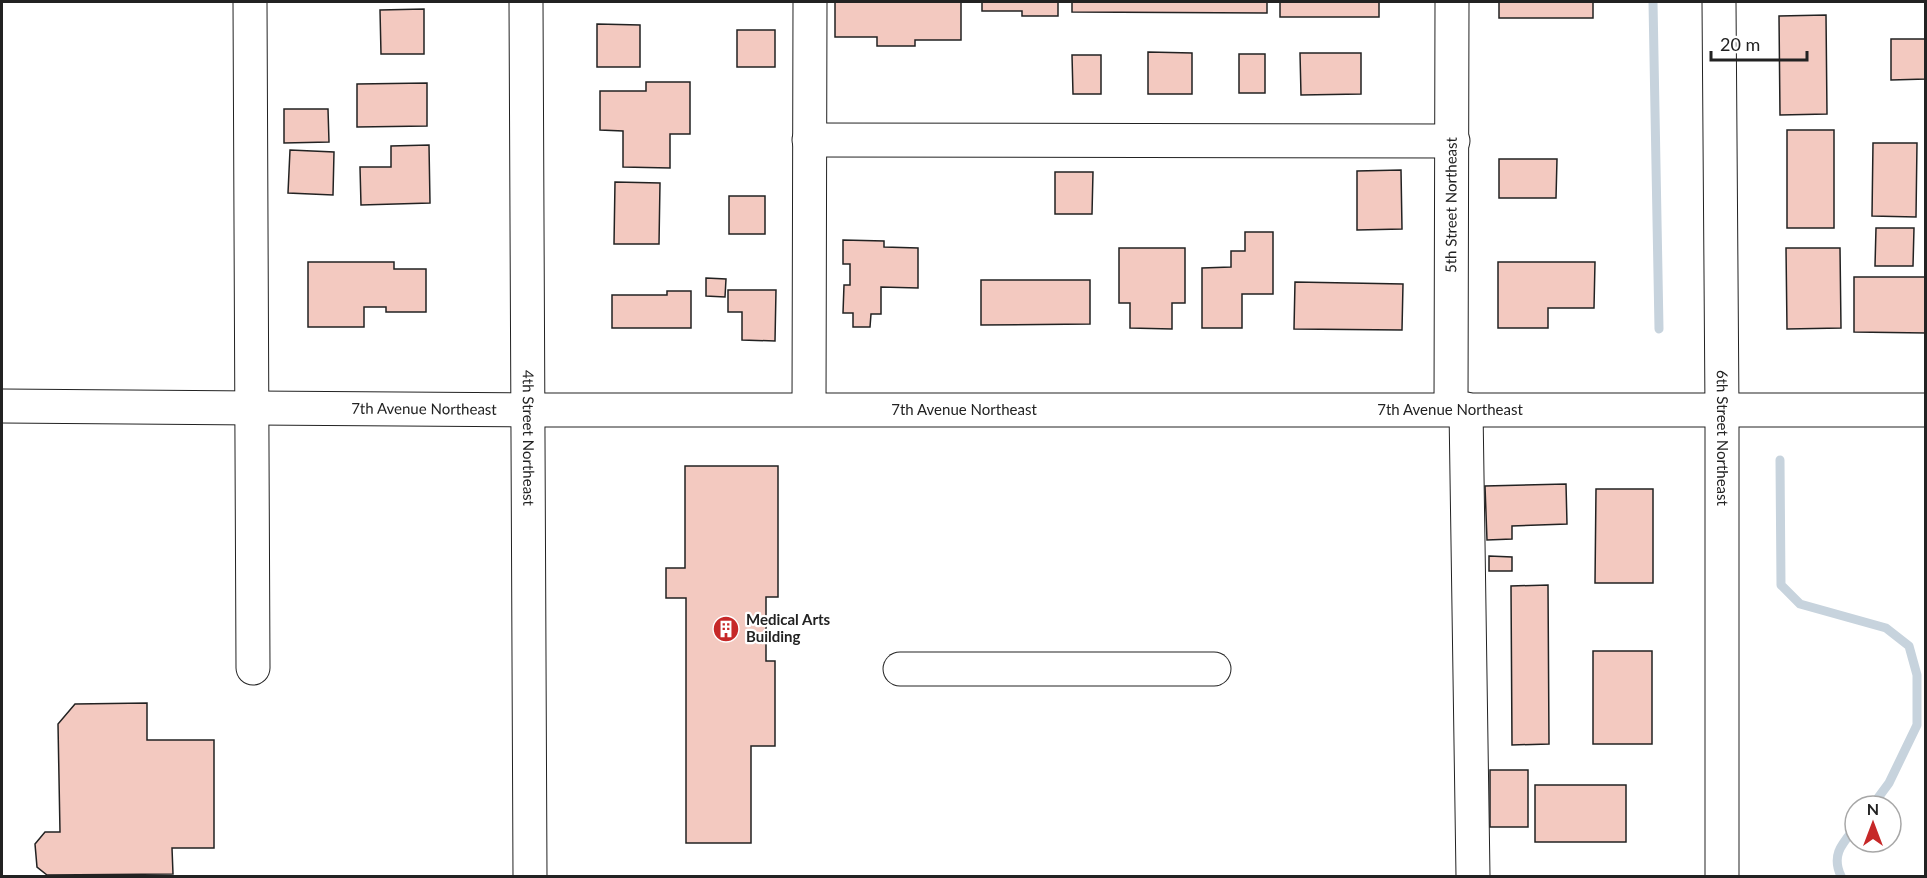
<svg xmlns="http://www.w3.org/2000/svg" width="1927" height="878" font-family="Lato,sans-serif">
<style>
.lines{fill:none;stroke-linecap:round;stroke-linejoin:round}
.stream{stroke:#c7d3dd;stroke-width:9}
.building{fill:#f3c9c0;stroke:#222;stroke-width:1.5}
.minor-casing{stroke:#222;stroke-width:35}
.major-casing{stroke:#222;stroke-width:35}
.minor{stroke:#fff;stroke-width:33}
.major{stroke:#fff;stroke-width:33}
.labels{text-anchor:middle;stroke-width:4.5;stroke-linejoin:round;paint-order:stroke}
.street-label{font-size:15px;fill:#222;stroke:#fff}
.poi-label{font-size:15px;font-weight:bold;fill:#222;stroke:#fff;text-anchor:start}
</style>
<rect width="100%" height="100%" fill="#fff"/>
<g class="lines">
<g class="stream">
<polyline points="1653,2 1659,329"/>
<polyline points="1780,460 1781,585 1800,604 1886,628 1909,646 1917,675 1917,725 1889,783 1872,806"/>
<path d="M 1841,876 C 1831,855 1842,844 1855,828"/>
</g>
</g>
<g class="building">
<polygon points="835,2 961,2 961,40 915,40 915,46 877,46 877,37 835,37"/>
<polygon points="982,2 1058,2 1058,16 1022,16 1022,11 982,11"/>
<polygon points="1072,2 1267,2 1267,13 1072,12"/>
<rect x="1280" y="2" width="99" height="15"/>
<rect x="1499" y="2" width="94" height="16"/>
<polygon points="424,9 424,54 381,54 380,10"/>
<polygon points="1826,15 1827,114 1780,115 1779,16"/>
<polygon points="597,24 640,25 640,67 597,67"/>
<rect x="737" y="30" width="38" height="37"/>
<polygon points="1891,39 1926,39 1926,79 1891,80"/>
<polygon points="1148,52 1192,53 1192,94 1148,94"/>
<polygon points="1300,53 1361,53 1361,94 1301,95"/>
<rect x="1239" y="54" width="26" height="39"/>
<polygon points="1072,55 1101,55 1101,94 1073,94"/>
<polygon points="646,82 690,82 690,134 670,134 670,168 623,167 623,131 600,130 600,91 646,91"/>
<polygon points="427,83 427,126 357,127 357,84"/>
<polygon points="284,109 328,109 329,142 284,143"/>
<rect x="1787" y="130" width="47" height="98"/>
<polygon points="1873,143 1917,143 1916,217 1872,216"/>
<polygon points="429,145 430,203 361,205 360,167 391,167 391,146"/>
<polygon points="290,150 334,152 333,195 288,193"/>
<polygon points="1499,159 1557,159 1556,198 1499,198"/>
<polygon points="1401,170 1402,229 1357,230 1357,171"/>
<polygon points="1055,172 1093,172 1092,214 1055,214"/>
<polygon points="615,182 660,183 659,244 614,244"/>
<rect x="729" y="196" width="36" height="38"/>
<polygon points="1876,228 1914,228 1913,266 1875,266"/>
<polygon points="1245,232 1273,232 1273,294 1242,294 1242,328 1202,328 1202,268 1231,267 1231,251 1245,251"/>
<polygon points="843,240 884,241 884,247 918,248 918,288 881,287 881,314 871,314 870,327 853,327 853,313 843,313 844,285 850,285 850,264 843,264"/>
<polygon points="1119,248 1185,248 1185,303 1172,303 1172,329 1130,328 1130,303 1119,303"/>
<polygon points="1786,248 1840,248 1841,328 1787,329"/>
<polygon points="308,262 394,262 394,269 426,269 426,312 386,312 386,307 364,307 364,327 308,327"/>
<polygon points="1498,262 1595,262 1594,308 1548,308 1548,328 1498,328"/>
<polygon points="1854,277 1926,277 1926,333 1854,332"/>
<polygon points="706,278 726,279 725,297 706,296"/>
<polygon points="981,280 1090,280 1090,324 981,325"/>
<polygon points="1295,282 1403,284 1402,330 1294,329"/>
<polygon points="728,290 776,290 775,341 742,340 742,312 728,312"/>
<polygon points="667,291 691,291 691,328 612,328 612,295 667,295"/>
<polygon points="685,466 778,466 778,597 766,597 766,661 775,661 775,746 751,746 751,843 686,843 686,598 666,598 666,568 685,568"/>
<polygon points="1566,484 1567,524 1512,526 1512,539 1487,540 1485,486"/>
<polygon points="1596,489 1653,489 1653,583 1595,583"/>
<polygon points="1489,556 1512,557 1512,571 1489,571"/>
<polygon points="1548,585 1549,744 1512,745 1511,586"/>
<rect x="1593" y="651" width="59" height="93"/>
<polygon points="147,703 147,740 214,740 214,848 172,848 173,874 47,875 37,867 35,844 45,832 60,832 58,724 75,704"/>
<rect x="1490" y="770" width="38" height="57"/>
<rect x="1535" y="785" width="91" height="57"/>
</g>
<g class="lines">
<defs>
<g id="minor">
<polyline points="250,2 253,668"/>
<path id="s1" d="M 1719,2 L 1722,410 L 1722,876"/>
<polyline points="809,140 1453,141"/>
<path id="s2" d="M 2,406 L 529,410 L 1926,410"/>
<polyline points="809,409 810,2"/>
<path id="s3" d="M 1451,409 L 1452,2"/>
<polyline points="1466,409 1473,876"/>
<polyline points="900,669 1214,669"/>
</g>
<g id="major">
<path id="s4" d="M 526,2 L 530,876"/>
</g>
</defs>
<use href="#minor" class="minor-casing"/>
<use href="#major" class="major-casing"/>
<use href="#minor" class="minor"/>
<use href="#major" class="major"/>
</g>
<defs>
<symbol id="building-disc" viewBox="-11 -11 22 22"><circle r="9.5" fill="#c62828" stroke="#fff"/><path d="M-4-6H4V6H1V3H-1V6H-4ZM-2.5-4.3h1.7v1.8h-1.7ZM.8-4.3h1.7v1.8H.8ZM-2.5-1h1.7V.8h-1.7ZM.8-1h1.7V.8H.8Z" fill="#fff"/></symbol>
</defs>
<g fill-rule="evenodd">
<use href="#building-disc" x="711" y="614" width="30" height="30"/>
</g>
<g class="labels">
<g class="street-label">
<text dy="5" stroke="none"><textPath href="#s3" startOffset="204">5th Street Northeast</textPath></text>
<text dy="5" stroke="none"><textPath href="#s2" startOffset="422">7th Avenue Northeast</textPath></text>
<text dy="5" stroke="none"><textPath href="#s2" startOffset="962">7th Avenue Northeast</textPath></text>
<text dy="5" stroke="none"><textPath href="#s2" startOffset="1448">7th Avenue Northeast</textPath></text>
<text dy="5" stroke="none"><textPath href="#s4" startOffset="436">4th Street Northeast</textPath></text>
<text dy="5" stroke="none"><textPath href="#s1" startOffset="436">6th Street Northeast</textPath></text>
</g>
<g class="poi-label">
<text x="746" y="625">Medical Arts<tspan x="746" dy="17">Building</tspan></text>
</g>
</g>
<rect width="1927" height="878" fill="none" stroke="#222222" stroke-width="6"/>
<g transform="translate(1873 824)"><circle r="28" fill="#ffffff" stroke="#a7a7a7" stroke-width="1.5"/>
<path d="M0-4.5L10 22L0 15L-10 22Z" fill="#c62828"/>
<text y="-9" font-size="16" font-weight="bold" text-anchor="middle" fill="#222222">N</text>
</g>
<path d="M1711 51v9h96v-9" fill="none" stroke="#222222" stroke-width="3"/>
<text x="1720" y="51" font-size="18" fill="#222222" stroke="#ffffff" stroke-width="4.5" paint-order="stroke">20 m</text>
</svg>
